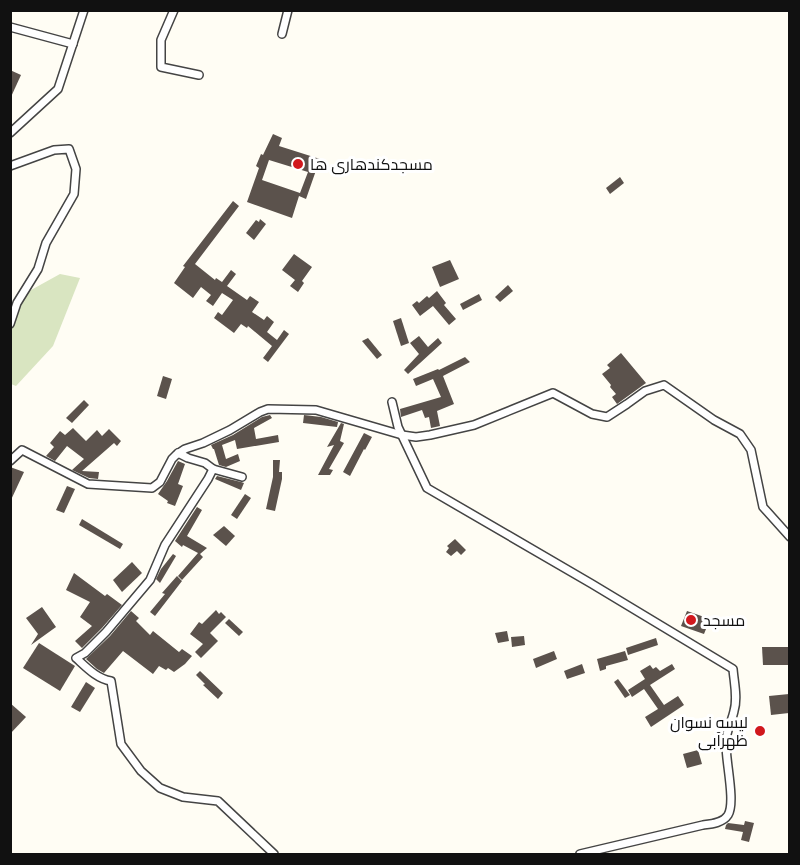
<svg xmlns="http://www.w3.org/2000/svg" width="800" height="865" font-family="'Source Serif 4',Cairo,serif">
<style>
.cemetery{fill:#d9e5c1}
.building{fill:#5b524c;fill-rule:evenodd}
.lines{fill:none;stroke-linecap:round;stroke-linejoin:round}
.street-casing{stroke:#444;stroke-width:10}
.street{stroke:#fff;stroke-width:7}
.poi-dot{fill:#d1181d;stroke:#fff;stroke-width:2}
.labels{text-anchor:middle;stroke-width:6;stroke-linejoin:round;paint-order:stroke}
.poi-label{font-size:16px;fill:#111;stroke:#fff;text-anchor:start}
</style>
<rect width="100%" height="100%" fill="#fffdf4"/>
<polygon class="cemetery" points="60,274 80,278 53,346 16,386 11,384 12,321 22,295"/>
<g class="building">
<polygon points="10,70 21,75 10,99"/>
<path d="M 273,134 L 282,138 L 279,146 L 320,159 L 306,199 L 299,196 L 292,218 L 247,202 L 259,168 L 256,166 L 261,154 L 263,155 ZM 269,160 L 308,172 L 300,193 L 262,180 Z"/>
<polygon points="620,177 624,183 610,194 606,188"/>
<polygon points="233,201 239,206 195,264 215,280 216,278 222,282 231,270 236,274 227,286 247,300 250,296 259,302 252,312 264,320 267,316 274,322 267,332 277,340 284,330 289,334 268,362 263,358 272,346 248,326 247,328 241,324 234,333 214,318 218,312 222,315 233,300 222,293 213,306 206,301 211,295 201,287 193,298 174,283 185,267 183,266"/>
<polygon points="260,219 266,224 254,240 246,233 256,220 259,222"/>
<polygon points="294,254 312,267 302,281 304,283 298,292 290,286 295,280 282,270"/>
<polygon points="450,260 459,279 440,287 432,267"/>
<polygon points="508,285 513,291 500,302 495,297"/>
<polygon points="437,291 446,303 444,305 456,319 449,325 433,306 420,316 412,305 417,301 419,303 427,296 429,298"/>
<polygon points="479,294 482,300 463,310 460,304"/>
<polygon points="401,318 409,343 401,346 393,321"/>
<polygon points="419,336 428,347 438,338 442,343 408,374 404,370 419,354 410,343"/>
<polygon points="368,338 382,355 377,359 362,341"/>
<polygon points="621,353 646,383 617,404 612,397 616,394 610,387 611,385 602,374 610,368 607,365"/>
<polygon points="465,357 470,362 443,376 454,404 437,411 440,426 431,428 429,417 425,418 422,410 401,417 400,409 441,397 433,379 416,386 413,379 438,369 439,370"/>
<polygon points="163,376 172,379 166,399 157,396"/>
<polygon points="84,400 89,405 72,423 66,418"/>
<polygon points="270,415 272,418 254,428 256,439 278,435 279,442 237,449 235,440 222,445 226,459 238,454 240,461 226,467 219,465 214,449 213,449 211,445 233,435 262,417"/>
<polygon points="304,415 321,417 338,422 337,427 303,423"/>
<polygon points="341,423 344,424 340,441 344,443 329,469 333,470 330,475 318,475 334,445 327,447"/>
<polygon points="73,428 86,441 97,430 102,436 109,429 121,441 117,446 114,443 82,471 99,472 98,479 89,478 72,470 84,459 67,446 55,461 46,456 54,447 50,443 60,431 65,435"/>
<polygon points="364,433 372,437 365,450 364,449 350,476 343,472"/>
<polygon points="273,460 280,460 279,472 282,472 282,479 275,511 266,509 273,477"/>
<polygon points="178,461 185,464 178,484 183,486 175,506 167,503 168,501 158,494 167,481"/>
<polygon points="10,467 24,472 10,502"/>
<polygon points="217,476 241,482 244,483 241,490 215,479"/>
<polygon points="67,486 75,489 64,513 56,510"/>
<polygon points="245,494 251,498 237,519 231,515"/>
<polygon points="197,507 202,510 187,536 207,548 200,554 203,557 182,580 178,576 198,553 183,545 182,547 175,541"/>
<polygon points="82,519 123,544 120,549 79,525"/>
<polygon points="224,526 235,536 226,546 213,535"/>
<polygon points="455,539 466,550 461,555 457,551 451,556 446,552 449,548 447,546"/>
<polygon points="173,554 176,556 160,583 156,579 161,569"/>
<polygon points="132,562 142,573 122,592 113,580"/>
<polygon points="74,573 105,596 107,594 122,605 102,628 82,648 75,641 92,626 80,617 90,602 66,590"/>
<polygon points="177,576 182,581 155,616 150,612 165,594 162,593"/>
<polygon points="42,607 56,627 31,645 38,634 26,618"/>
<polygon points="216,610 219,614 221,612 226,617 210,633 218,641 201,658 195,652 203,644 190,634 199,622 202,624"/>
<polygon points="131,611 139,618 136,621 150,635 153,631 179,652 182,649 192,656 185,664 174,672 168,668 166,670 159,666 153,674 123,651 104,673 97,669 86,659 110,636"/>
<polygon points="687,611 710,619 704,634 681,626"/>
<polygon points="229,619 243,632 239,636 225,623"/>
<polygon points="507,631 509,641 498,643 495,633"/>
<polygon points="524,636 525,645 512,647 511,637"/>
<polygon points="656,638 658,645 628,655 626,648"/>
<polygon points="39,643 75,666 60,691 23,668"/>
<polygon points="762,647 788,647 788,665 763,665"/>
<polygon points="554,651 557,659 536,668 533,659"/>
<polygon points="625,651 628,660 606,666 606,669 600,671 597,659"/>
<polygon points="582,664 585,673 567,679 564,671"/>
<polygon points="672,664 675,669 650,685 664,705 678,696 684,705 651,727 645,717 658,709 644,689 632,697 628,690 645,679 640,671 650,665 653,669 656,667 660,671"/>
<polygon points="200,671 223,693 218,699 203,685 205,684 196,675"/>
<polygon points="618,679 630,695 625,698 614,682"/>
<polygon points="86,682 95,688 80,712 71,707"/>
<polygon points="789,694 789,713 771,715 769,696"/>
<polygon points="10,703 26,717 10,734"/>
<polygon points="698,750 702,764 687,768 683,754"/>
<polygon points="745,821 754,823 749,842 741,840 743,832 725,829 726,825 728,823 744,825"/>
</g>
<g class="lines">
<defs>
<g id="street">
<polyline points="174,10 161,40 161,67 199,75"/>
<polyline points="10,27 73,44"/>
<polyline points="282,34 288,10"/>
<polyline points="10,133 58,89 84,10"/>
<polyline points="10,166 54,150 69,149 76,169 74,194 46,243 38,269 17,303 10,324"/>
<path d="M 392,402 L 398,427 L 427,488 L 592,584 L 733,669 C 734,682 738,698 734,711 C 732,721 726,731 726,742 C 725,759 736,802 728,815 C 723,823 711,824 703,825 L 580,854"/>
<polyline points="178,453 188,458 205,463 213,469 242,477"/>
<polyline points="10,461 22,450 88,484 152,488 160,482 172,459 176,455 185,449 203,443 230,430 260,412 268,409 316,410 402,435 416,437 430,435 474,425 553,393 592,414 607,417 627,404 645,391 664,385 714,420 740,434 751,450 763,507 790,537"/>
<path d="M 213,469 L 208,479 L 165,545 L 150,580 L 106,632 L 85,653 L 76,658 C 86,667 97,679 111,681 L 121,744 L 141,771 L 160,788 L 183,797 L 218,801 L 274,854"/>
</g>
</defs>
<use href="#street" class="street-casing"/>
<use href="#street" class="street"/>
</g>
<g class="poi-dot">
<circle cx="298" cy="164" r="6"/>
<circle cx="691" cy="620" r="6"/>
<circle cx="760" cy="731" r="6"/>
</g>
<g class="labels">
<g class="poi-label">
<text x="310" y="170">مسجدکندهاری ها</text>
<text x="703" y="626">مسجد</text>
<text x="748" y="728" text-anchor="end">لیسه نسوان<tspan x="748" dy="18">ظهرآبی</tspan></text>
</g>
</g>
<rect width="800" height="865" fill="none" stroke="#111111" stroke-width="24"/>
</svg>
